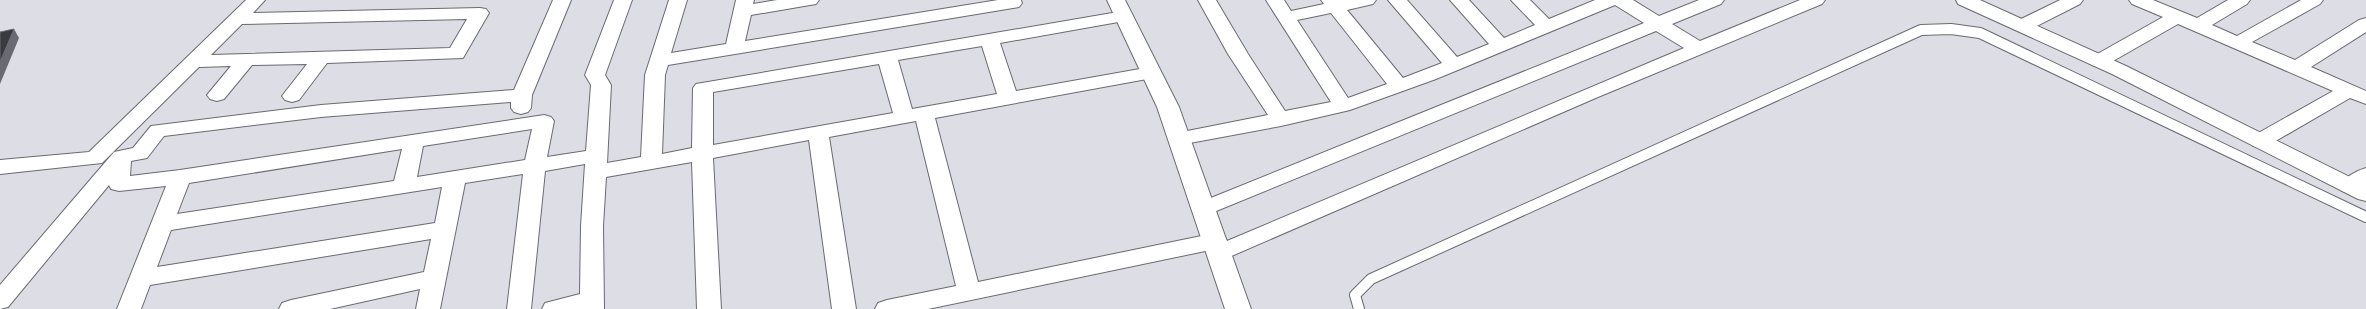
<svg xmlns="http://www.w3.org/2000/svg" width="2366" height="309" font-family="'Work Sans',sans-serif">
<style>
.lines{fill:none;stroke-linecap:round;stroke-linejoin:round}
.lane-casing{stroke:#6a6a72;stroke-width:12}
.street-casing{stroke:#6a6a72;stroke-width:2}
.secondary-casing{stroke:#6a6a72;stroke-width:2}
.lane{stroke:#fff;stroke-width:10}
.street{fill:#fff;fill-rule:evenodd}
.secondary{fill:#fff;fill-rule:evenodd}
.shaded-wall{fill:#6a6a72}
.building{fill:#393940;stroke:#6a6a72}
</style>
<rect width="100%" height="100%" fill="#dddde6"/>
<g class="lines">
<defs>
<polyline id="lane" points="1359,309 1355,295 1371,279 1921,30 1951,29 1980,33 2366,217"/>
<g id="street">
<path d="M 246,0 L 265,0 L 253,13 L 480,8 L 486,9 L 489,13 L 463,58 L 327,63 L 299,100 L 292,102 L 285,100 L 282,96 L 307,64 L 252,65 L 224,99 L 217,101 L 210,99 L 207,95 L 231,66 L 199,67 L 102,163 L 0,174 L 0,160 L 89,152 ZM 467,19 L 450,48 L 211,55 L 242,24 Z"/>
<path d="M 553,0 L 571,0 L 532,95 L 531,108 L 528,112 L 521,114 L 514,112 L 511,108 L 511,102 L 321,117 L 164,136 L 147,158 L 131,161 L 130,176 L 180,170 L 544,115 L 551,117 L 554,121 L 547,157 L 586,151 L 591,85 L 585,75 L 614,0 L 632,0 L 605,75 L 611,85 L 607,163 L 641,157 L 645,75 L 669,0 L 687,0 L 671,53 L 726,44 L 736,0 L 754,0 L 753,4 L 777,0 L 819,0 L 816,4 L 810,5 L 751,15 L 745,41 L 998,0 L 1021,0 L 1022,3 L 1019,7 L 1013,8 L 668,65 L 665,75 L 662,154 L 692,148 L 693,88 L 696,84 L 1124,11 L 1130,12 L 1133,16 L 1130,20 L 1124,21 L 1000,43 L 1016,91 L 1151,67 L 1158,69 L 1161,73 L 1158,77 L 935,118 L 978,282 L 1216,233 L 1224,236 L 1227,241 L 1684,48 L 1656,31 L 1204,216 L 1196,214 L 1193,209 L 1196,204 L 1644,23 L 1615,5 L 1436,79 L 1350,110 L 1281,126 L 1179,145 L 1172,144 L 1169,139 L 1172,134 L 1268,115 L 1228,54 L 1198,0 L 1216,0 L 1248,54 L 1285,111 L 1331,102 L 1266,0 L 1284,0 L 1291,11 L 1324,4 L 1321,0 L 1376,0 L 1373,4 L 1347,10 L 1403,78 L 1442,63 L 1388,0 L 1407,0 L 1457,57 L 1489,44 L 1450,0 L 1469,0 L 1504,38 L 1535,25 L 1511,0 L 1530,0 L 1549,19 L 1595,0 L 1633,0 L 1659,16 L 1699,0 L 1724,0 L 1721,4 L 1672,24 L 1700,41 L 1800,0 L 1825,0 L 1822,4 L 1598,97 L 1220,261 L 1212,259 L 1209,253 L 1210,250 L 928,309 L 875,309 L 878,303 L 887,300 L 956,286 L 916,121 L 829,137 L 856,309 L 832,309 L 809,140 L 713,158 L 721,309 L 697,309 L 692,162 L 606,177 L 603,226 L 604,309 L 542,309 L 545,303 L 580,294 L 581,226 L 585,164 L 545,171 L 531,309 L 507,309 L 523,174 L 465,183 L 440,309 L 416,309 L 420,289 L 330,309 L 279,309 L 282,303 L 291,300 L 424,272 L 431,239 L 150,285 L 141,309 L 117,309 L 166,186 L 119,191 L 111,189 L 109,185 L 8,307 L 0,309 L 0,285 L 114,152 L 133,148 L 151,126 L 321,105 L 514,90 ZM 1331,13 L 1387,84 L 1348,98 L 1297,20 ZM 982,46 L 997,94 L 912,109 L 898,60 ZM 879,64 L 893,113 L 713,145 L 713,92 ZM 532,129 L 525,160 L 417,177 L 423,146 ZM 402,149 L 394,181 L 177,214 L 189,183 ZM 442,187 L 435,223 L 157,267 L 171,230 Z"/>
<polygon points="2060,0 2083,0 2080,4 2029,30 2015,30 2013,26 2015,22"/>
<polygon points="2129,0 2153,0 2197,18 2228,0 2250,0 2247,4 2212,25 2237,36 2301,0 2323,0 2320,4 2252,42 2295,60 2359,20 2366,18 2366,32 2311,67 2366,91 2366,104 2350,98 2267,146 2260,147 2253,146 2250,141 2253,136 2333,91 2178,24 2106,65 2099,67 2092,65 2089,61 2092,57 2163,17 2132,4"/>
<path d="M 2366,168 L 2366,185 L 2350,193 L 2342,191 L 2339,186 C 2345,177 2356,171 2366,168 Z"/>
</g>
<g id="secondary">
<polygon points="1107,0 1125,0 1179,107 1251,309 1225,309 1157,107"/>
<polygon points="1956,0 1980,0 2126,66 2366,185 2366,201 2358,199 2112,74 1958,4"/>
</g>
</defs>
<use href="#lane" class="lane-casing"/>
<use href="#street" class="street-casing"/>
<use href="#secondary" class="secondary-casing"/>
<use href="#lane" class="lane"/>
<use href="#street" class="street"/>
<use href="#secondary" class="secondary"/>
</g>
<polygon class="shaded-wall" points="14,29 19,38 0,84 0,62"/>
<polygon class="building" points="14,29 0,62 0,32"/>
</svg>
